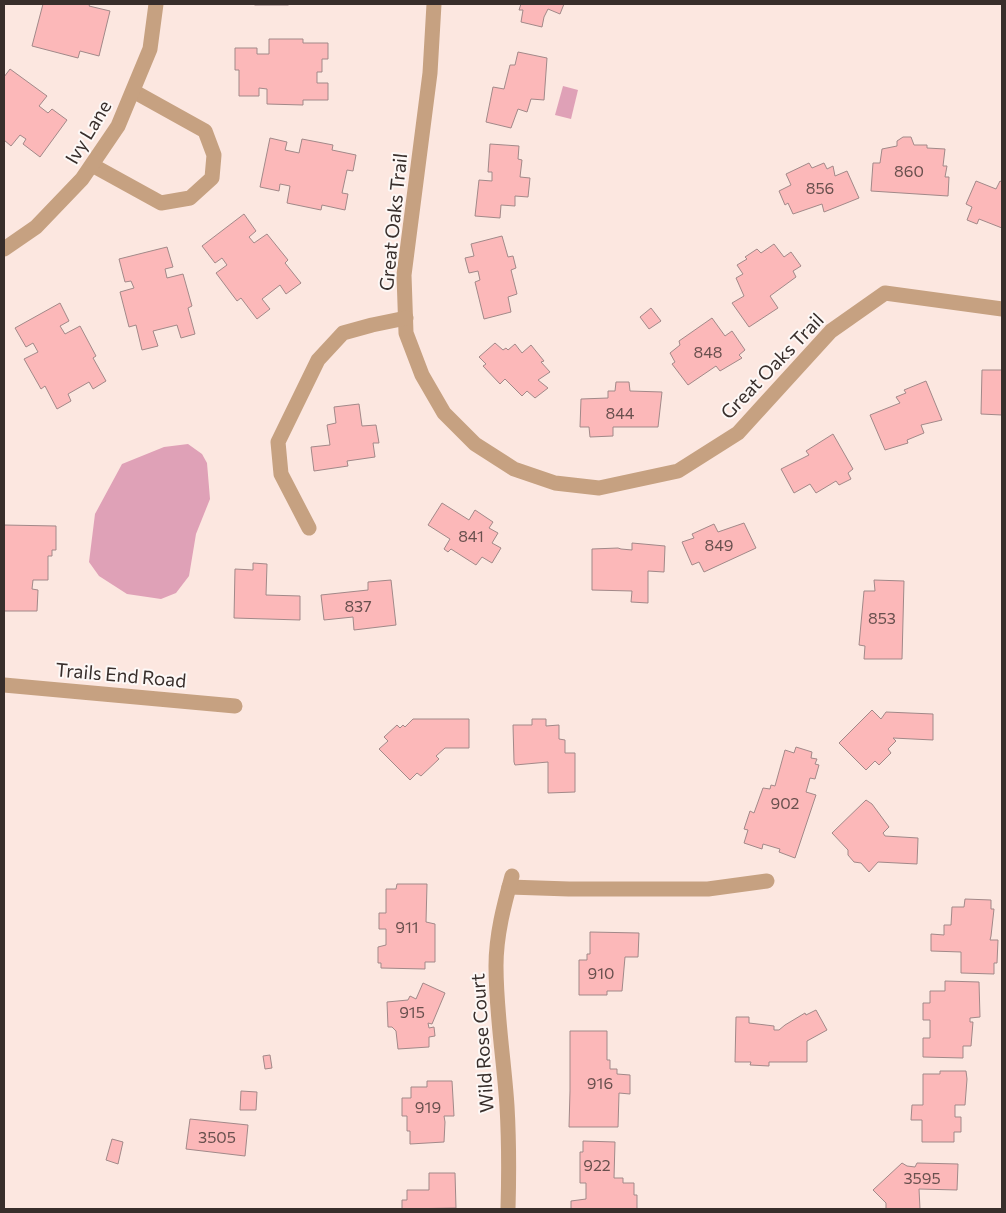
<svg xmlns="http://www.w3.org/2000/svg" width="1006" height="1213" font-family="Commissioner,sans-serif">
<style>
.water{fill:#dfa1b7}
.building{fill:#fcb8b9;stroke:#a28989}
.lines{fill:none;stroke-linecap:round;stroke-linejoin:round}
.minor{stroke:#c6a181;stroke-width:15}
.labels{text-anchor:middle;stroke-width:4;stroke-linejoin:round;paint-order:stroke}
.number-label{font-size:16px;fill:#69504e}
.street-label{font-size:19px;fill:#382e2b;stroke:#fdf8f6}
</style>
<rect width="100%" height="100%" fill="#fce7e0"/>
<g class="water">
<polygon points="563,86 578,90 571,119 555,115"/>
<polygon points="188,444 202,454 207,463 210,499 196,534 189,576 176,593 161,599 127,594 99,576 89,562 95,514 122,464 164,447"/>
</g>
<g class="building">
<polygon points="41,4 90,4 89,6 110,11 99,56 80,51 78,58 32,46 43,4"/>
<rect x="255" y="4" width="33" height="1"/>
<polygon points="521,4 564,4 560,14 548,9 544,17 542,27 521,22 523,10 519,10"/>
<polygon points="269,39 303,39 303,43 328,43 328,59 322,59 322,72 317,72 317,83 328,83 328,100 303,100 303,105 267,104 267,89 259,88 259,96 239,96 239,70 235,70 235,48 257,48 257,54 269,54"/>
<polygon points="518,52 547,58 544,100 531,99 527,112 518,109 511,128 486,122 493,87 504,89 510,65 515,65"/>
<polygon points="10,69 47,96 39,106 48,113 52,109 67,120 40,157 23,144 26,139 20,135 11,146 4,140 4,77"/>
<polygon points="903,137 911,137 914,145 927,145 927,148 945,149 943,166 947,166 945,177 949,177 948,196 871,191 873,163 880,163 882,149 897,146 897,141"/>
<polygon points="270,138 287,142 285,150 299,153 302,139 333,145 332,150 356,155 353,171 347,170 342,193 348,194 345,210 322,205 321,210 287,203 290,186 280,184 279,191 260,187"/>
<polygon points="490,144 519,146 518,159 522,160 520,177 530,178 528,197 515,196 515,206 501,205 500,218 475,216 479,180 492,181 492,172 488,172"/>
<polygon points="809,163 812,168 824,163 827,169 833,166 835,176 847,171 859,198 824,212 822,204 793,214 788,203 785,205 779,191 791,185 786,174"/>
<polygon points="976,181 996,189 1000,181 1002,182 1002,228 979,219 977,224 967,220 972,207 966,204"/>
<polygon points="244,214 256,231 249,237 254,243 267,234 288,260 285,263 301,283 286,294 280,285 262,299 270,309 257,319 241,298 237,301 216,273 227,265 222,258 215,263 202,246"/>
<polygon points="502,236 508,257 513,256 516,268 511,270 517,294 508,297 511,312 484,319 475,282 480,280 478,271 469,273 465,258 474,256 471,244"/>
<polygon points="774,244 784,257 791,252 801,266 793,271 796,277 770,296 778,308 749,327 732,303 744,296 736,278 743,274 737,265 747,259 745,257 757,249 761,253"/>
<polygon points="167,247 173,267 165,269 167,278 183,274 192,306 188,308 195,334 181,338 177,325 153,331 158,346 142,350 136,325 129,327 120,292 134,288 131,281 125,282 119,259"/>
<polygon points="60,303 69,321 60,326 65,334 80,326 96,356 93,358 106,381 93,389 89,382 68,394 71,401 57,409 45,386 41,389 24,359 38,352 33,343 26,347 15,328"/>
<polygon points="651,308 661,321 649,329 640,317"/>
<polygon points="712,318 725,336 732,331 745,350 739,355 742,358 720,371 716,366 688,385 672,364 675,362 670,353 680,345 679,341"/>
<polygon points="495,343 503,350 506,348 508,350 515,344 522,353 531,345 544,361 541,362 550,372 538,380 548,388 535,398 527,391 522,396 505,379 500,384 483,366 486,364 479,357"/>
<polygon points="982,370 1002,370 1002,415 981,414"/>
<polygon points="926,381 942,420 921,425 924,433 907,440 908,443 885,450 870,415 900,403 896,397 906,393 904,390"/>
<polygon points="616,382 629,382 630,391 662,392 658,427 613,427 613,436 590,437 589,427 580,427 581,399 608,398 608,391 615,391"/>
<polygon points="359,404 362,426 376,425 379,443 373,443 375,457 347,461 348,466 314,471 311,447 330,445 327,425 336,423 334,407"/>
<polygon points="833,434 853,469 848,473 851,479 839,485 836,481 816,493 810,484 794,493 781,469 809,455 806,451"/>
<polygon points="442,503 469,520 475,510 493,522 489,528 498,533 492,543 501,548 492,563 482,557 476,565 451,549 448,552 444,549 450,539 428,525"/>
<polygon points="744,523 756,548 704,572 699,562 692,565 682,542 694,538 692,534 714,524 718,532"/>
<polygon points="4,525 56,526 56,550 52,550 52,556 48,556 48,580 33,580 32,589 38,590 37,611 4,611"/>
<polygon points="632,543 665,546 664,572 648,571 648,603 631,602 632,591 592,590 592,549 618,548 621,549 632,550"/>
<polygon points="253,563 267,564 266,595 300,596 300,620 234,618 235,569 253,570"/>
<polygon points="391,580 396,625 354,630 353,617 324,620 321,595 368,590 368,582"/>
<polygon points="874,580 904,581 902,659 864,659 865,646 859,645 864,591 875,591"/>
<polygon points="872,710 881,719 886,712 933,714 933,740 893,738 896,741 888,749 891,753 879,765 875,761 866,770 839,743"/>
<polygon points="413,719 469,719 469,748 445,748 436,756 439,759 421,776 417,773 410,780 379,749 388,741 384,737 397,725 400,728 403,725 405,727"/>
<polygon points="532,719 546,719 546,726 559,725 559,739 565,740 565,753 575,753 575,792 548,793 548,762 515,765 514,762 513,725 532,725"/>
<polygon points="796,747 812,752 811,758 817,759 815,764 819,765 815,779 810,778 806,792 816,795 795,858 779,852 780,849 763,844 762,849 744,843 748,830 744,829 750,811 754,813 763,788 770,789 771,785 775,786 785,750 794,753"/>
<polygon points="866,800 872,804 889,827 883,833 885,836 918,838 917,864 878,862 869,872 861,863 854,862 848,855 848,850 832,833"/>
<polygon points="397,884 427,884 426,922 435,924 435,962 425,962 425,969 381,968 381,963 378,963 378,947 386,945 386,929 379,929 379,913 386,913 386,889 396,889"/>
<polygon points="965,899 991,900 991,909 994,909 991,936 990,940 998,940 997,963 994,963 994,974 961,973 961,952 931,951 931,934 944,935 944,925 951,925 952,907 964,907"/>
<polygon points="590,932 639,933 638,957 625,957 622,991 607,991 607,995 579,995 579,960 587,960 587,954 590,954"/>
<polygon points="945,981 979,982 980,1017 970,1018 970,1022 973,1022 971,1046 963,1046 963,1058 923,1057 923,1038 930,1038 930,1020 923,1020 923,1003 930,1003 930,991 945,991"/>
<polygon points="423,983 445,993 432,1024 428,1023 429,1028 434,1027 435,1036 429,1037 429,1047 398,1049 396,1031 392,1027 388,1027 387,1002 408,1000 410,996 416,999"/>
<polygon points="816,1010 827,1030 807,1041 807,1062 769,1062 769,1066 750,1065 751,1062 735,1062 736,1017 749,1017 749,1023 774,1026 774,1030 779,1030 785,1025 805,1013 806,1015"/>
<polygon points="570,1031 607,1031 607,1060 610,1060 610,1069 617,1069 617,1074 630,1075 630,1094 619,1093 618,1127 569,1127 570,1091"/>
<polygon points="270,1055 272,1068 265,1069 263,1056"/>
<polygon points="940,1071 966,1071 967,1079 965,1105 955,1105 955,1117 961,1117 961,1132 954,1132 954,1142 922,1142 922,1120 911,1120 912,1105 923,1105 923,1074 940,1074"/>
<polygon points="427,1081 452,1081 454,1116 444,1116 445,1122 444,1142 410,1144 410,1131 407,1131 407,1116 402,1116 402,1098 411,1098 411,1087 427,1087"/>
<polygon points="241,1091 257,1092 256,1110 240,1110"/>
<polygon points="190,1119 248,1125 245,1156 186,1149"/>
<polygon points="112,1139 123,1142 118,1164 106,1160"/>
<polygon points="583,1141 615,1142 614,1178 623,1178 623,1183 634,1183 634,1195 637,1195 637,1209 571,1209 571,1201 586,1199 586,1183 580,1183 580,1152 583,1152"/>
<polygon points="902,1163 907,1166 915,1167 917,1163 958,1164 957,1190 919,1189 920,1209 886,1209 886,1203 873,1190"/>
<polygon points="429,1173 455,1173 456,1208 402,1209 402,1200 407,1200 407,1190 429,1190"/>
</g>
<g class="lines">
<g class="minor">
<polyline points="434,4 430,73 404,275 406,333 422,375 444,413 475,444 514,469 555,483 599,488 678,471 738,433 831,331 885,293 1002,309"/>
<polyline points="92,165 161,203 190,198 212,178 214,155 205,131 133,91"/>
<polyline points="4,249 36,227 82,179 118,126 150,49 156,4"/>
<polyline points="309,528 281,474 278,442 318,360 343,333 372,325 406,318"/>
<polyline points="4,685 235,706"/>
<polyline points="509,887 569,889 708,889 767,881"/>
<path d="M 508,1209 C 509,1175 509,1141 507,1106 C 504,1060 496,1013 496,966 C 496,935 504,905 512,876"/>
</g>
</g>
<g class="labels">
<g class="number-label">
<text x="909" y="177">860</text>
<text x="820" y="194">856</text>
<text x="708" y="358">848</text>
<text x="620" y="419">844</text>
<text x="471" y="542">841</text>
<text x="719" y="551">849</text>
<text x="358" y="612">837</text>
<text x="882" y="624">853</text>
<text x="785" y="809">902</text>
<text x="407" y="933">911</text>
<text x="601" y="979">910</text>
<text x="412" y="1018">915</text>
<text x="600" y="1089">916</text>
<text x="428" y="1113">919</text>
<text x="217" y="1143">3505</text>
<text x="597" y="1171">922</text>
<text x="922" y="1184">3595</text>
</g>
<g class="street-label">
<text transform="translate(88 132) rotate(-59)" y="7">Ivy Lane</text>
<text transform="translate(393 222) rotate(-84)" y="7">Great Oaks Trail</text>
<text transform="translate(772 366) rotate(-46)" y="7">Great Oaks Trail</text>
<text transform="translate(121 675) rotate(5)" y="7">Trails End Road</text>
<text transform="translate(482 1043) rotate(-94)" y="7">Wild Rose Court</text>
</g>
</g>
<rect width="1006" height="1213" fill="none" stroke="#382e2b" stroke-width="10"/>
</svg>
